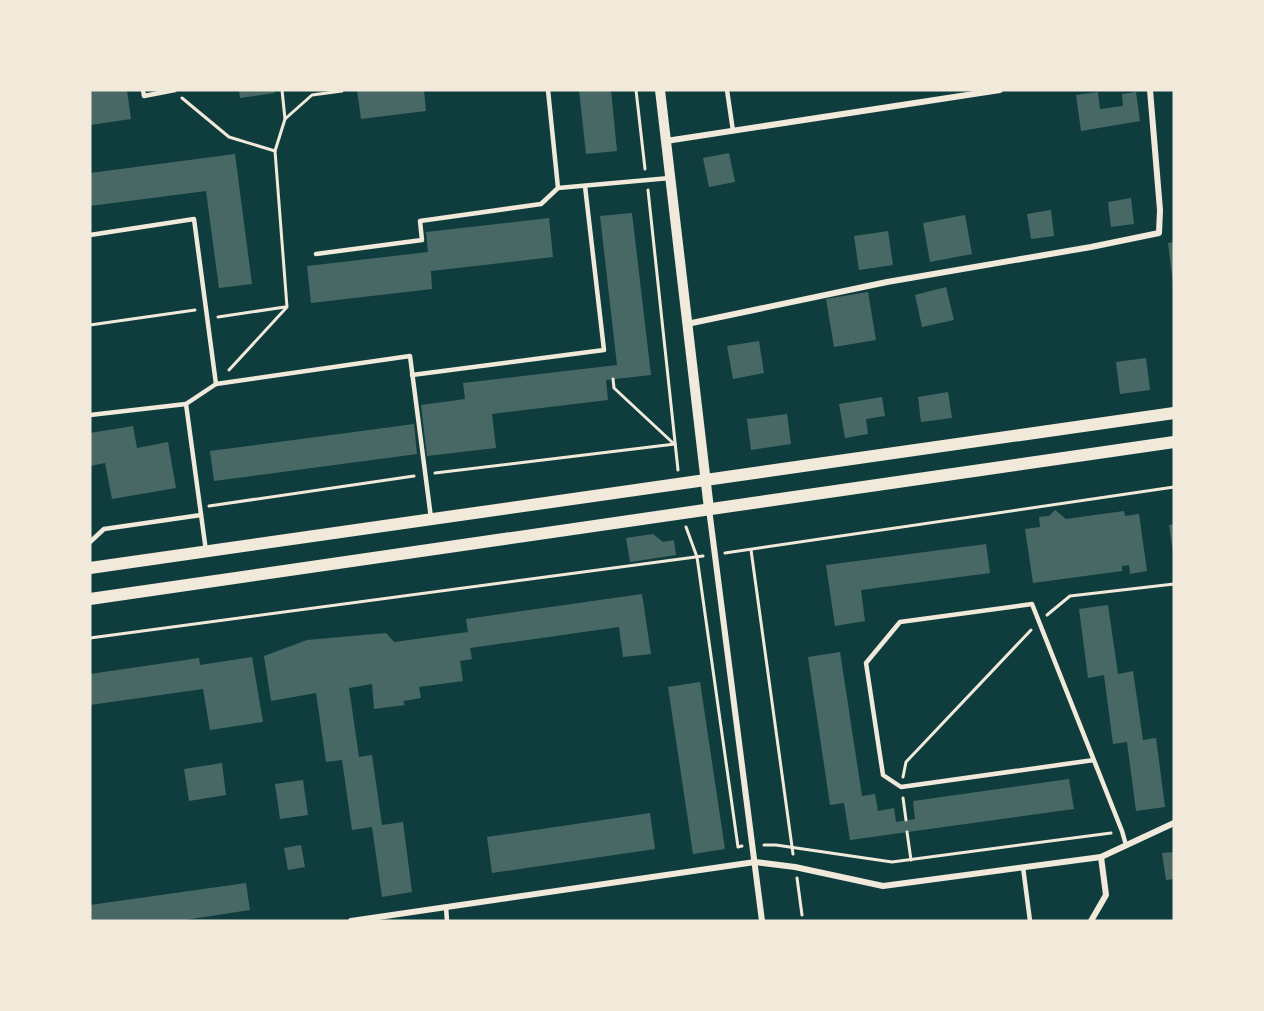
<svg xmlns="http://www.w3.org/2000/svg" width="1264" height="1011" font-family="Rubik,sans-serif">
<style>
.building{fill:#486865}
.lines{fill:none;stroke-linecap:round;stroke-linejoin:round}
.path{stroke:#f1e9da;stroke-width:3}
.service{stroke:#f1e9da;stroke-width:4.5}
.minor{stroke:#f1e9da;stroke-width:6}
.tertiary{stroke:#f1e9da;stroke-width:10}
.secondary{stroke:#f1e9da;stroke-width:12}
</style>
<rect width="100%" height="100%" fill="#0f3d3e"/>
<g class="building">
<polygon points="90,90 127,90 131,119 90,125"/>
<polygon points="239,90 274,90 275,93 240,98"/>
<polygon points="357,90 424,90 426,111 361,119"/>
<polygon points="579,90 611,90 617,151 586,154"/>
<polygon points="1098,92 1100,109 1123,106 1122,94 1136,92 1140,121 1081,131 1076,95"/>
<polygon points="729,153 735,182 709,187 703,158"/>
<polygon points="235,154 252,284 219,288 206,191 90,206 90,173"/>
<polygon points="1131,198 1134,224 1111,227 1108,202"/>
<polygon points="1051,210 1054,236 1031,239 1027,214"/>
<polygon points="632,213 651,375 606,380 608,400 492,414 496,448 427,456 421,405 465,399 463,383 617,365 600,216"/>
<polygon points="965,215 972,254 930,262 923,223"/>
<polygon points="549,218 553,257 431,271 432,289 311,303 307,266 428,252 426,232"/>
<polygon points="888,231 893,265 859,270 854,236"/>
<polygon points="1174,242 1174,284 1173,284 1168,243"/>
<polygon points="946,287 954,320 922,327 915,295"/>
<polygon points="868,292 876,340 834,347 826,299"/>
<polygon points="759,341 764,373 733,379 727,346"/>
<polygon points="1146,358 1150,390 1120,394 1116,362"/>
<polygon points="948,392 952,418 921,422 918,397"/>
<polygon points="882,397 885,416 866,419 868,434 845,438 839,404"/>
<polygon points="787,414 791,444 751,450 747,419"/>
<polygon points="414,424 417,454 214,481 210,451"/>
<polygon points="133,426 137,448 168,442 176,488 112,499 105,463 90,466 90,433"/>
<polygon points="1055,510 1066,519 1124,511 1125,516 1139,514 1147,571 1130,574 1129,565 1122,566 1122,571 1033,583 1025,529 1040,527 1039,517 1049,516"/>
<polygon points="1174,524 1174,552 1173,552 1169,525"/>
<polygon points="653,534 663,542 674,540 676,555 630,562 626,538"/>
<polygon points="986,544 990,573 861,590 865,621 835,626 826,565"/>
<polygon points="642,594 651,654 623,657 619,627 470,648 472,659 460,661 463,681 419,687 421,698 403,701 405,705 374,709 372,684 349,688 359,757 372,755 382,825 403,822 412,892 382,897 372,827 352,830 342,760 326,762 316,693 271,701 264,656 307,640 386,633 394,642 468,632 466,619"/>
<polygon points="1108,605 1118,674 1133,671 1143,740 1156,738 1165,807 1136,811 1127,742 1113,744 1104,675 1088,678 1079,609"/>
<polygon points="840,652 862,796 875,794 878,811 894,808 896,822 915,819 913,801 1069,779 1074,809 850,840 844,803 830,805 808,657"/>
<polygon points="252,657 263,722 210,730 203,689 90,705 90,674 199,658 200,665"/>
<polygon points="700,682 725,849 693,854 668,687"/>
<polygon points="222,763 226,795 189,801 184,769"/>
<polygon points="303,780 308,815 280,819 275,784"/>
<polygon points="650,813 655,849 492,873 487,837"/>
<polygon points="301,845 305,867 288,870 284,848"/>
<polygon points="1174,852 1174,879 1166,880 1162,853"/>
<polygon points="246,883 250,910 178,921 91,921 90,905"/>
</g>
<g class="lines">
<g class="path">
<polyline points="636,90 645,169"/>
<polyline points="182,98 229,137 275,151"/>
<polyline points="285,119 312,95 342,91"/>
<polyline points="648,190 678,470"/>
<polyline points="218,317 285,307"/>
<polyline points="90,325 195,310"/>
<polyline points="229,370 287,307 275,151 285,119 282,90"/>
<polyline points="613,379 614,388 673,443"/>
<polyline points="435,473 675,444"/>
<polyline points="209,506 414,476"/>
<polyline points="686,527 697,557 738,847 742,846"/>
<polyline points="751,550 793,854"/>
<polyline points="725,553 1174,487"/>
<polyline points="1047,615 1070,596 1174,584"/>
<polyline points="90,638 703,556"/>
<polyline points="903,777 906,762 1031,630"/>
<polyline points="903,798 906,820"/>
<polyline points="907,832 911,860"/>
<polyline points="764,845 776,845 892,862 1111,833"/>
<polyline points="797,878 802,915"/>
</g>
<g class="service">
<polyline points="143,90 144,96 175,90"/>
<polyline points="548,90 558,188 670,178"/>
<polyline points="727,90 733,131"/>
<polyline points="90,235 194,219 216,384"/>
<polyline points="316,254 422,240 420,221 541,204 558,188"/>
<polyline points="412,375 604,350 585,186"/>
<polyline points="90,415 186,404"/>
<polyline points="90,542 104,529 201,515"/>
<polyline points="206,551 186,404 216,384 410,356 431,518"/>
<polyline points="1094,760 901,787 883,775 866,663 900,622 1032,604 1122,831 1126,845"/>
<polyline points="1023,867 1030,921"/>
<polyline points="446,907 447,921"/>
</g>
<g class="minor">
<polyline points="666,141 1000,90"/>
<polyline points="687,324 887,282 1091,247 1159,233 1160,210 1150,90"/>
<polyline points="709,509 762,921"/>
<polyline points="351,921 755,862 795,867 883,886 1101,857 1174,823"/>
<polyline points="1091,921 1106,895 1101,857"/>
</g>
<polyline class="tertiary" points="660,90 709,509"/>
<g class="secondary">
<polyline points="90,568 1174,413"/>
<polyline points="90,599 1174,442"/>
</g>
</g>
<rect width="1264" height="1011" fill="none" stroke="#f1e9da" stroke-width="183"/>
</svg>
